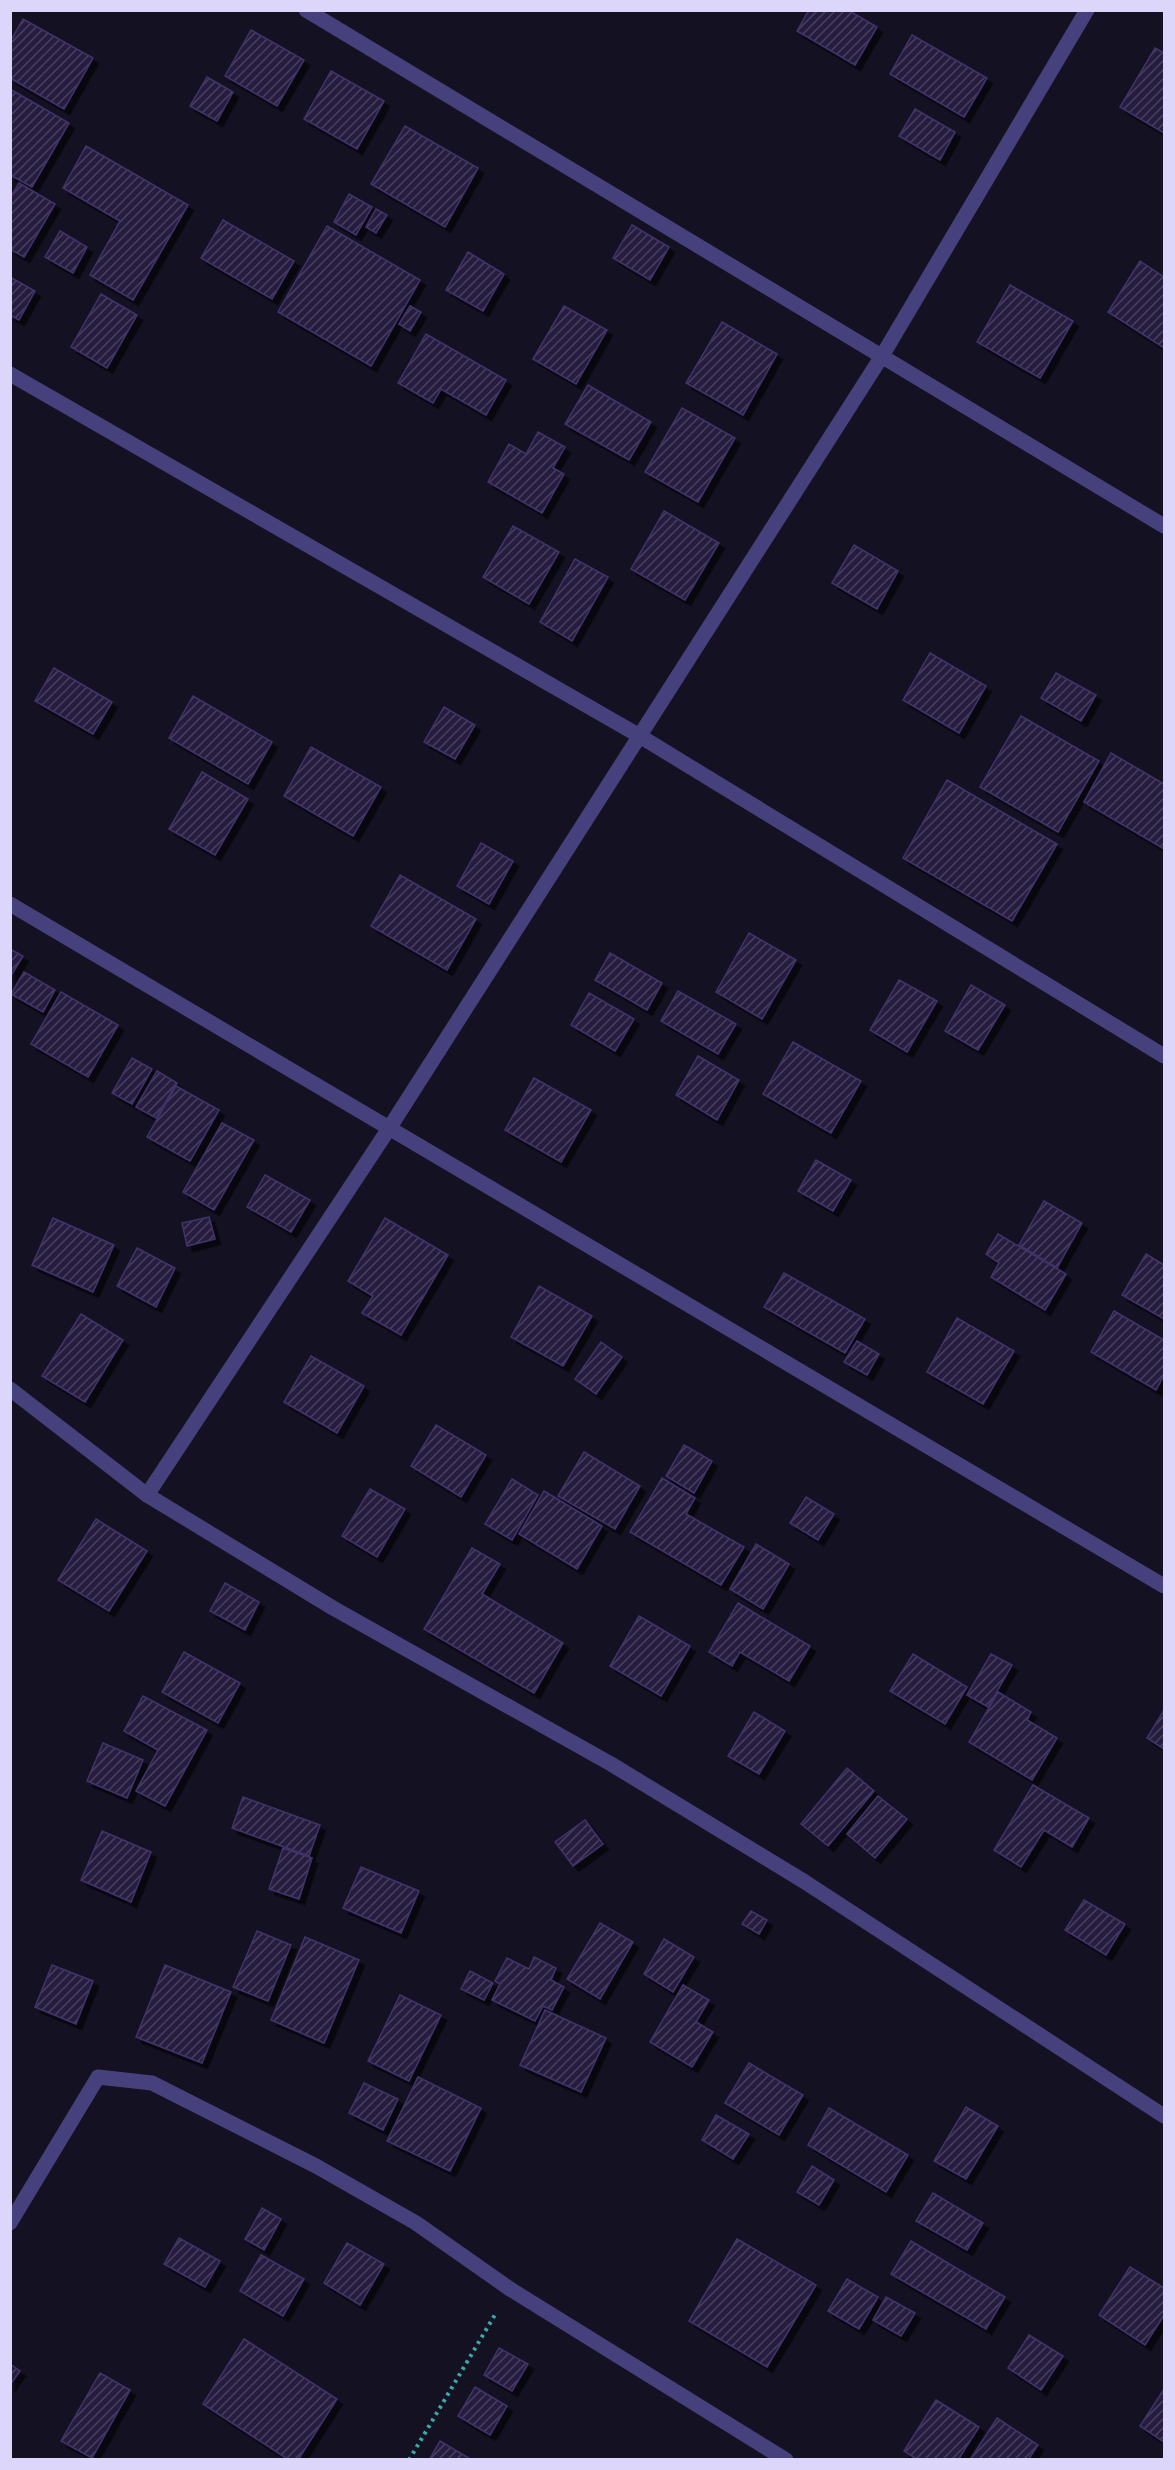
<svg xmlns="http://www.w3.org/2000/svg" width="1175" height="2470" font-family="Helvetica,sans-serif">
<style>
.building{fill:url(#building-hatch);stroke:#41336a;stroke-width:1.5;filter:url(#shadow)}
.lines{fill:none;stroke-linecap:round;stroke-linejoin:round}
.path{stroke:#3ca8a8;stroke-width:4;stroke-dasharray:3 4.5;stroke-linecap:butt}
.minor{stroke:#46417c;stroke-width:15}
</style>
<defs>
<pattern id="building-hatch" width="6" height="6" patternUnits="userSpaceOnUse" patternTransform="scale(1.5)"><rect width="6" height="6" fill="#271f41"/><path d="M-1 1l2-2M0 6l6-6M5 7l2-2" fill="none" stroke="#463f5d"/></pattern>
<filter id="shadow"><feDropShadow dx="5.5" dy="5.5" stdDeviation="0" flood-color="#0009"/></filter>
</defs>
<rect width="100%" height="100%" fill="#141122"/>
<g class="building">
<polygon points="809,10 848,10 877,27 855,65 797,31"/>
<polygon points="23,19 93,58 64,109 10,78 10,42"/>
<polygon points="251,30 304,60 277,106 225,76"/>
<polygon points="912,35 987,78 964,117 890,74"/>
<polygon points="1155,48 1164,53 1164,133 1120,107"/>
<polygon points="331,71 384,101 357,149 304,119"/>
<polygon points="207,77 233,92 217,121 190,106"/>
<polygon points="10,89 69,123 32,187 10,175"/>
<polygon points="915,109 955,132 940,160 899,136"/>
<polygon points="405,126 478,168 445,227 371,184"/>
<polygon points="86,146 188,205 133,300 90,275 120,221 63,188"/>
<polygon points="19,183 55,204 24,257 10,249 10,198"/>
<polygon points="349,194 372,207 356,235 334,222"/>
<polygon points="376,209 387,215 376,233 366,227"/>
<polygon points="223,220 294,261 272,299 201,258"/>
<polygon points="632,225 669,247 650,280 613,258"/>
<polygon points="327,226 420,280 371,366 278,312"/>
<polygon points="60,231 87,247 73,273 45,257"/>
<polygon points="468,252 504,274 483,311 446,290"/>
<polygon points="1140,261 1164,277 1164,348 1108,312"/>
<polygon points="10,277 35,291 19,320 10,315"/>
<polygon points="1010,285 1073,321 1040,378 977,342"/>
<polygon points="101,294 137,315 107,368 71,347"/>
<polygon points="410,306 421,312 410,331 399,324"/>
<polygon points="564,306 607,330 576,384 533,359"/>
<polygon points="722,322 777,354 743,415 686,383"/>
<polygon points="426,334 506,380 486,415 441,389 433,403 398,383"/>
<polygon points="588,385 651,422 629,460 565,424"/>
<polygon points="682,408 735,438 698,502 645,472"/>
<polygon points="538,432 565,447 553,468 564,474 542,513 488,482 509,444 526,454"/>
<polygon points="664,511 719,543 685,600 631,569"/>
<polygon points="513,526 559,552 529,604 483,577"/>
<polygon points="854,545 898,571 877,609 832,583"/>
<polygon points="575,559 608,577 572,641 540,622"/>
<polygon points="930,653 986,686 959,733 903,700"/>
<polygon points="54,668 112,702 93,734 35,701"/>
<polygon points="1056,673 1096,695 1081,721 1041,698"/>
<polygon points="193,696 272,742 248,784 169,738"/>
<polygon points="444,707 475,725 455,759 424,742"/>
<polygon points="1021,716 1099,761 1058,832 980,787"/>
<polygon points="311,747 381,787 353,836 284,796"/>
<polygon points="1111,753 1164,784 1164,849 1084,802"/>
<polygon points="202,772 248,799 215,855 169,829"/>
<polygon points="947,780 1057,844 1012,921 903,858"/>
<polygon points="481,843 513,861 489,904 457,886"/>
<polygon points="400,875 476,919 447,970 371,926"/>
<polygon points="749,933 796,960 762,1019 716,992"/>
<polygon points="10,949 23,956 10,977"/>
<polygon points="610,953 662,983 647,1010 595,980"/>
<polygon points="24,972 55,990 43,1012 11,994"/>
<polygon points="899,980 937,1001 907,1052 870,1030"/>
<polygon points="971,985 1005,1005 978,1050 945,1031"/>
<polygon points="678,991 736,1024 718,1054 661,1021"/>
<polygon points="61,992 118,1025 88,1077 31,1044"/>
<polygon points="589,993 634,1019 615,1051 571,1025"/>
<polygon points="793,1042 861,1081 831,1133 763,1094"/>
<polygon points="698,1056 739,1080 717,1120 676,1095"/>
<polygon points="132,1058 152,1069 132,1104 112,1093"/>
<polygon points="157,1071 177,1083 156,1118 136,1107"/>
<polygon points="534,1078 591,1110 561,1162 505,1130"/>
<polygon points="176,1086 219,1110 190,1161 147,1137"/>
<polygon points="222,1123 254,1140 214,1210 183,1192"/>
<polygon points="816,1160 851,1180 833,1211 798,1191"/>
<polygon points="265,1175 310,1200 291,1232 247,1207"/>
<polygon points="1044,1201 1082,1223 1057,1268 1019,1245"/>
<polygon points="209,1217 215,1239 187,1246 182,1223"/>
<polygon points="53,1218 114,1245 93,1292 32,1265"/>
<polygon points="385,1218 448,1255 401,1335 362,1313 373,1296 348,1281"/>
<polygon points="998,1234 1066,1274 1045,1310 991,1277 999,1263 986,1254"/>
<polygon points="137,1248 175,1268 156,1307 117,1286"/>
<polygon points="1146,1254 1164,1265 1164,1319 1122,1295"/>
<polygon points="784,1273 865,1319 845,1353 764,1307"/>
<polygon points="539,1286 592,1316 563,1366 511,1337"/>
<polygon points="1114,1311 1164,1340 1164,1375 1156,1390 1091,1352"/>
<polygon points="81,1314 123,1340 85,1402 42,1376"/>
<polygon points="957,1318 1014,1351 983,1404 927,1372"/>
<polygon points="857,1341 879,1354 867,1375 844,1362"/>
<polygon points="601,1342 622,1357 596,1394 575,1379"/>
<polygon points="311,1356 364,1386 337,1433 284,1402"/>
<polygon points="436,1425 486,1455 461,1497 411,1466"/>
<polygon points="684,1445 712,1461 694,1493 666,1476"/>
<polygon points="584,1452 640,1486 615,1529 558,1496"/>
<polygon points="662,1478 695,1498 686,1514 744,1547 721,1585 630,1532"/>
<polygon points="512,1479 538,1495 512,1540 485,1524"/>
<polygon points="370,1489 405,1509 377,1557 342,1536"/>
<polygon points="544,1491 602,1526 577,1569 519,1534"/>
<polygon points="806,1497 834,1514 818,1540 790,1523"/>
<polygon points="96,1519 147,1551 109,1611 58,1580"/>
<polygon points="756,1544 789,1564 763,1609 730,1589"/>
<polygon points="472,1548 500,1564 482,1594 563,1643 534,1693 424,1629"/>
<polygon points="225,1583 259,1602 245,1630 210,1611"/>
<polygon points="738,1603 810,1646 789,1681 740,1652 732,1666 709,1652"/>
<polygon points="639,1616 690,1646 661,1696 610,1666"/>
<polygon points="184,1652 240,1683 218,1723 162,1692"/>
<polygon points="913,1654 967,1687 945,1724 890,1691"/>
<polygon points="991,1654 1012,1665 988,1707 967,1695"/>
<polygon points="998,1692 1031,1712 1027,1720 1057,1738 1032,1780 969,1742"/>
<polygon points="143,1696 207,1730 165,1806 136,1791 158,1750 124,1731"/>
<polygon points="1164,1710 1164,1749 1147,1738"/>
<polygon points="754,1712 785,1731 759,1774 728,1756"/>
<polygon points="103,1743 143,1760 127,1798 87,1781"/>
<polygon points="847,1768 874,1791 828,1846 801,1824"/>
<polygon points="1033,1785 1089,1818 1072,1847 1044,1830 1021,1867 994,1850"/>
<polygon points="878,1796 907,1819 875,1858 847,1834"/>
<polygon points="243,1797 320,1825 309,1856 232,1828"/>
<polygon points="585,1820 603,1844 573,1866 555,1842"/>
<polygon points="102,1831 151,1852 131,1902 81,1880"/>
<polygon points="283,1848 312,1858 299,1899 269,1889"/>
<polygon points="361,1867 419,1891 401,1933 343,1908"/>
<polygon points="1084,1900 1125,1924 1106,1955 1065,1930"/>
<polygon points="751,1911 767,1920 759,1934 742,1924"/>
<polygon points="600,1923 633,1942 600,1999 567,1979"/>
<polygon points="257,1931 291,1945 268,2001 233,1987"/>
<polygon points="305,1937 359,1960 324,2043 271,2020"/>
<polygon points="664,1939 694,1957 673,1992 644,1974"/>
<polygon points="534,1957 556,1968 551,1980 564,1987 552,2010 543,2006 535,2021 492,2000 500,1984 495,1981 507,1958 529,1969"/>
<polygon points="52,1965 93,1981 76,2024 35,2007"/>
<polygon points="165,1965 231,1992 202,2063 136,2037"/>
<polygon points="470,1971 493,1983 484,2000 461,1989"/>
<polygon points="683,1985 709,2000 696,2022 713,2032 692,2067 650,2042"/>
<polygon points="400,1995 441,2015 409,2081 368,2061"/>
<polygon points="545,2010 606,2038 581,2092 520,2065"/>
<polygon points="749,2063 803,2095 779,2135 725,2103"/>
<polygon points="418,2077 481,2108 450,2171 387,2141"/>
<polygon points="364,2083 398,2099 383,2130 349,2113"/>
<polygon points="966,2107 998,2126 966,2179 934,2161"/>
<polygon points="829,2108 908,2155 886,2192 808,2145"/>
<polygon points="716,2115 749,2134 733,2159 702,2140"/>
<polygon points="812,2166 834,2180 819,2205 797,2192"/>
<polygon points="933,2193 983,2223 967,2250 916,2221"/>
<polygon points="262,2208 281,2219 264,2250 245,2239"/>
<polygon points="179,2238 220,2261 205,2287 164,2264"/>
<polygon points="737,2239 816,2285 767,2367 689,2321"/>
<polygon points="911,2241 1005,2297 986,2329 891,2274"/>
<polygon points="347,2243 384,2264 360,2305 324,2283"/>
<polygon points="261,2255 304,2279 283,2316 240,2291"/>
<polygon points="1130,2267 1164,2288 1164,2315 1145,2345 1099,2315"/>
<polygon points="847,2279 878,2297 859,2329 828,2311"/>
<polygon points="886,2297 915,2313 901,2336 873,2320"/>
<polygon points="1029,2335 1063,2356 1041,2390 1008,2368"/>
<polygon points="244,2339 337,2399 298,2460 289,2460 203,2404"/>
<polygon points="499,2348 528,2364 512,2391 484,2375"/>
<polygon points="10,2364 20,2371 10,2385"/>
<polygon points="100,2373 130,2390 92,2458 61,2441"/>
<polygon points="475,2387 507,2406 490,2435 458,2416"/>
<polygon points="1164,2389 1164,2442 1140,2426"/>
<polygon points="936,2400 979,2427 958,2460 918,2460 904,2451"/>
<polygon points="997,2418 1038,2445 1028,2460 970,2460"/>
<polygon points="440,2441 472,2460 429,2460"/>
</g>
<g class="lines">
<polyline class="path" points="409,2460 496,2313"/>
<g class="minor">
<polyline points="306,10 1164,526"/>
<polyline points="10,374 638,735 1164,1056"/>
<polyline points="10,904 1164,1586"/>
<polyline points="10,1389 147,1495 333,1608 611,1764 805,1882 1164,2116"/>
<polyline points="147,1495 390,1127 882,356 1087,10"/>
<polyline points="10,2223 98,2077 152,2083 316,2166 416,2223 510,2289 786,2460"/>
</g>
</g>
<rect width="1175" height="2470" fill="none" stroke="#dcd6fa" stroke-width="24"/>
</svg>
